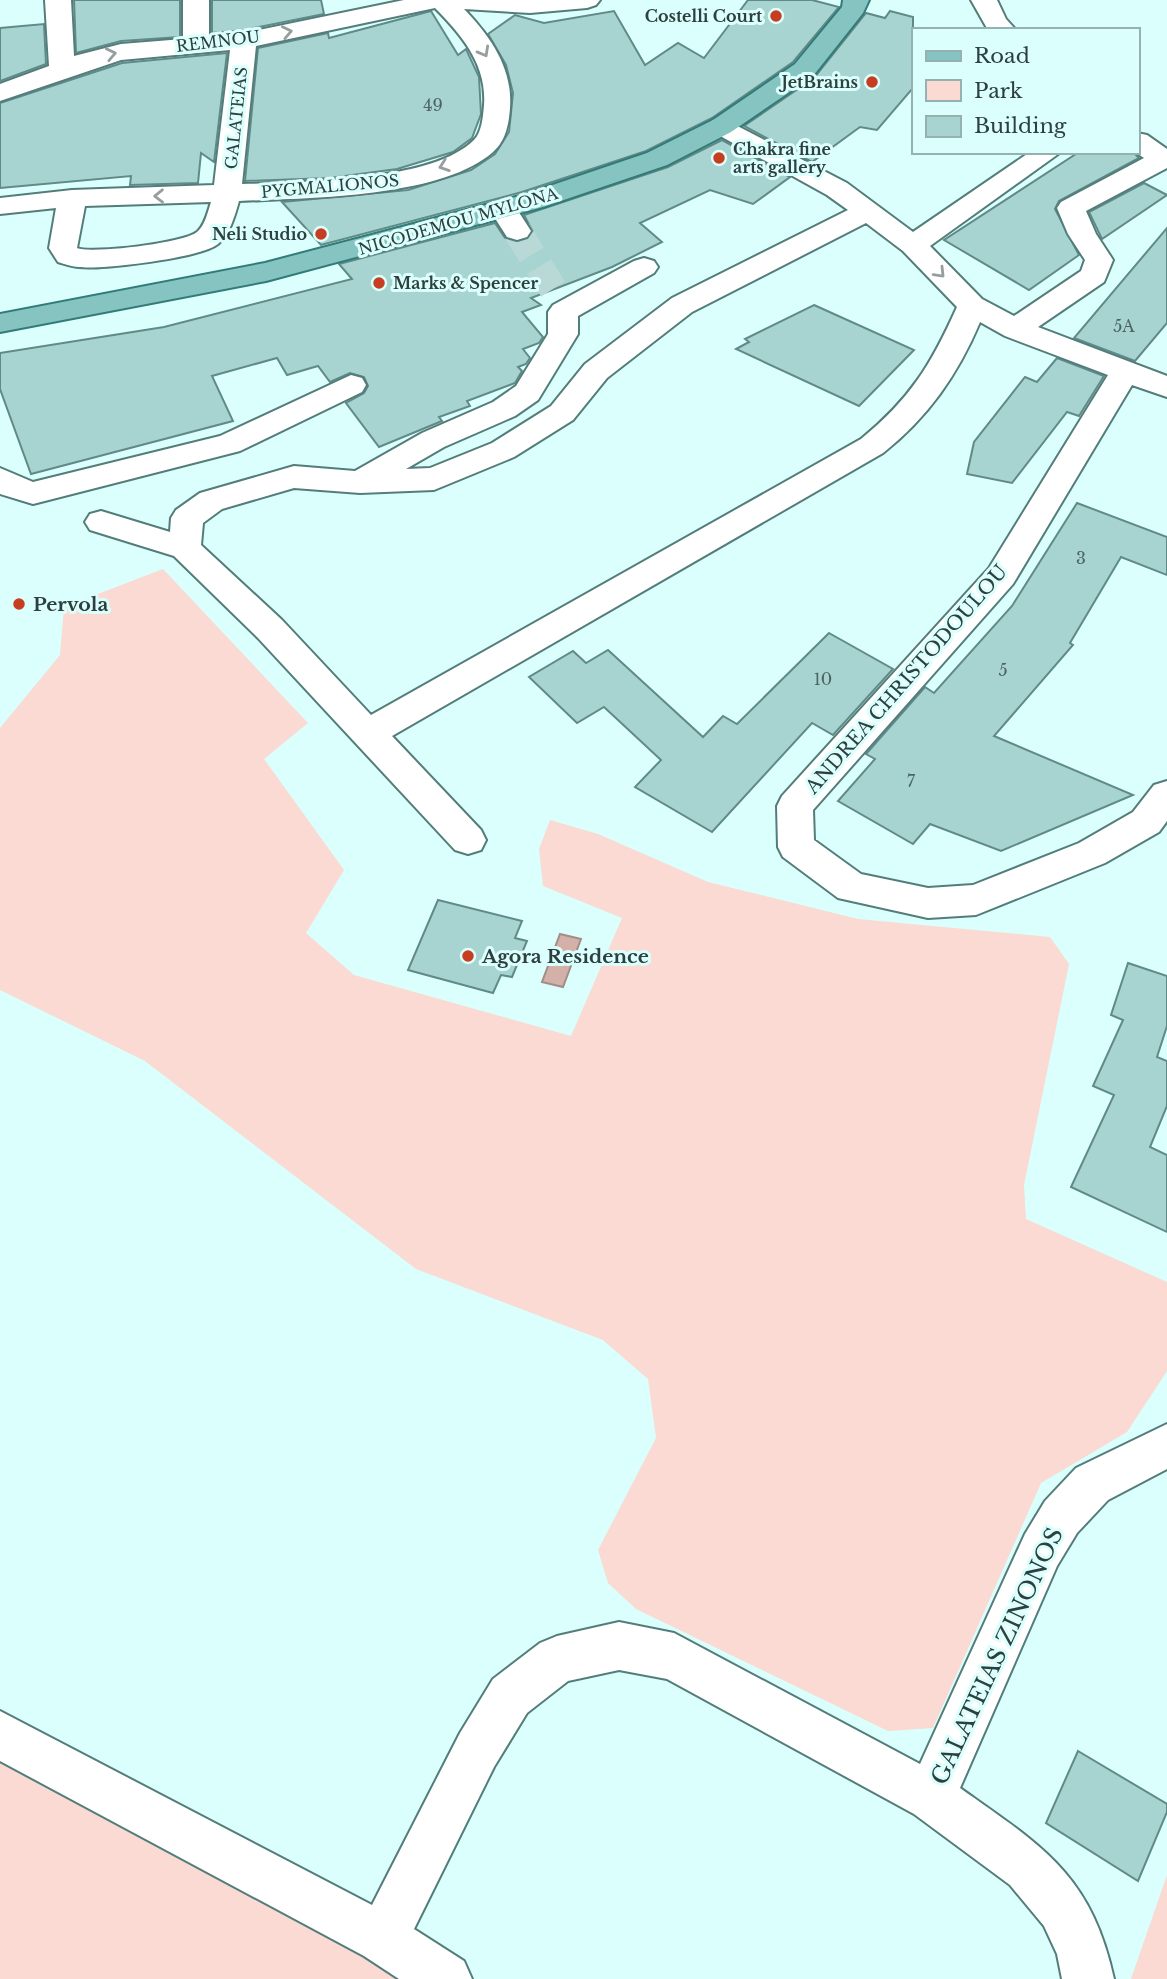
<svg xmlns="http://www.w3.org/2000/svg" width="1167" height="1979" font-family="'Libre Baskerville',serif">
<style>
.green{fill:#fadad2}
.water{fill:#d3b0a8;stroke:#a18e88;stroke-width:2}
.building{fill:#a7d4d1;stroke:#608a88;stroke-width:2}
.lines{fill:none;stroke-linecap:round;stroke-linejoin:round}
.minor-tunnel{stroke:#b8d9d6;stroke-width:28;stroke-dasharray:28 14;stroke-linecap:butt}
.minor-casing{stroke:#537d7a;stroke-width:4}
.major-casing{stroke:#327b78;stroke-width:4}
.minor{fill:#fff;fill-rule:evenodd}
.major{fill:#85c4c1;fill-rule:evenodd}
.oneway{stroke:#969f9e}
.poi-dot{fill:#c73d21;stroke:#dbfffc;stroke-width:2.5}
.labels{text-anchor:middle;stroke-width:6;stroke-linejoin:round;paint-order:stroke}
.far-poi-label{font-size:16px;font-weight:bold;fill:#2d3f3e;stroke:#dbfffc;text-anchor:end}
.far-street-label{font-size:16px;fill:#2d3f3e;stroke:#dbfffc}
.number-label{font-size:16px;fill:#4c6463}
.poi-label{font-size:19px;font-weight:bold;fill:#2d3f3e;stroke:#dbfffc;text-anchor:start}
.street-label{font-size:19px;fill:#2d3f3e;stroke:#dbfffc}
.near-street-label{font-size:23px;fill:#2d3f3e;stroke:#dbfffc}
</style>
<rect width="100%" height="100%" fill="#dbfffc"/>
<g class="green">
<polygon points="163,569 308,723 264,759 344,870 306,933 354,975 571,1036 622,918 543,886 539,849 550,820 598,834 708,882 858,919 1050,937 1069,964 1024,1185 1026,1219 1167,1282 1167,1371 1127,1432 1041,1483 933,1728 888,1731 636,1609 608,1583 598,1550 656,1438 648,1379 603,1340 416,1269 145,1061 0,990 0,728 60,655 64,607"/>
<polygon points="0,1751 402,1979 0,1979"/>
<polygon points="1167,1875 1167,1979 1131,1979"/>
</g>
<polygon class="water" points="560,934 581,939 563,987 542,982"/>
<g class="building">
<polygon points="74,0 180,0 180,37 121,41 76,53"/>
<polygon points="212,0 321,0 324,14 244,30 212,33"/>
<polygon points="748,0 812,0 839,7 793,62 712,118 646,151 522,192 321,245 282,202 408,190 471,170 495,154 509,132 513,93 506,65 488,34 515,15 544,23 614,11 645,65 678,43 704,58"/>
<polygon points="431,11 458,55 466,49 479,77 481,114 472,138 453,152 397,169 330,178 245,181 258,48 328,33 329,38"/>
<polygon points="890,11 913,17 913,88 877,130 860,127 812,162 744,126 814,78 866,13 885,18"/>
<polygon points="44,24 46,64 0,81 0,28"/>
<polygon points="227,53 214,162 201,153 198,183 130,185 131,176 0,188 0,103 122,63"/>
<polygon points="722,140 790,177 753,204 710,190 640,223 662,242 612,267 531,298 541,305 522,312 543,337 539,343 523,349 530,358 526,364 518,367 522,371 515,383 467,401 470,406 439,417 442,421 379,447 346,403 364,393 368,386 364,377 350,373 330,382 318,366 287,375 277,358 212,376 233,421 31,474 0,389 0,353 164,327 352,279 339,264 495,223 505,238 518,243 528,240 533,232 524,215 668,167"/>
<polygon points="1079,152 1133,152 1139,158 1059,201 1055,209 1079,255 1029,290 944,240"/>
<polygon points="1144,183 1167,195 1102,239 1089,212"/>
<polygon points="1167,228 1167,323 1135,361 1074,338"/>
<polygon points="814,305 914,350 859,406 736,349 749,342 745,339"/>
<polygon points="1057,358 1104,376 1079,416 1067,412 1012,483 967,474 974,442 1025,377 1037,382"/>
<polygon points="1077,503 1167,537 1167,575 1121,557 1070,643 1073,645 994,736 1133,795 1001,851 930,824 913,844 838,801 875,759 866,754 925,687 934,693 1012,606"/>
<polygon points="829,633 893,669 833,735 812,723 712,832 635,787 661,760 604,707 577,723 529,677 573,651 586,663 608,650 703,737 723,716 737,724"/>
<polygon points="438,900 522,921 515,938 527,941 512,977 501,975 493,993 408,970"/>
<polygon points="1128,963 1167,976 1167,1026 1157,1057 1167,1061 1167,1106 1150,1147 1167,1155 1167,1232 1071,1187 1114,1095 1093,1086 1123,1020 1111,1015"/>
<polygon points="1078,1751 1167,1804 1167,1812 1138,1881 1046,1823"/>
</g>
<g class="lines">
<polyline class="minor-tunnel" points="517,231 553,289"/>
<defs>
<g id="minor">
<path d="M 45,0 L 71,0 L 74,56 L 121,44 L 183,39 L 183,0 L 209,0 L 209,36 L 244,33 L 404,0 L 600,0 L 596,5 L 587,8 L 530,13 L 464,9 C 490,36 513,68 510,108 C 509,123 506,141 493,152 C 441,198 307,198 239,201 C 235,215 230,234 218,244 C 201,258 101,270 79,267 C 72,267 65,264 58,262 L 49,248 L 56,208 L 0,214 L 0,198 L 72,190 L 214,185 L 230,50 L 121,60 L 0,101 L 0,84 L 49,66 ZM 435,8 C 462,35 487,65 484,105 C 483,116 482,132 474,140 C 432,182 301,182 242,184 L 256,46 ZM 211,202 C 208,211 205,226 197,232 C 184,243 92,254 77,248 L 85,206 Z"/>
<polygon points="971,0 997,0 1006,19 1016,30 988,30"/>
<path d="M 722,118 L 847,183 L 913,232 L 1030,152 L 1061,152 L 930,246 L 982,299 L 1014,316 L 1081,271 L 1085,260 L 1068,234 L 1057,208 L 1061,202 L 1144,158 L 1135,152 L 1137,133 L 1147,135 L 1167,149 L 1167,168 L 1086,211 L 1096,234 L 1113,260 L 1104,282 L 1038,327 L 1167,376 L 1167,397 L 1132,385 L 1013,584 L 813,810 L 814,840 L 861,874 L 928,888 L 973,885 L 1079,843 L 1133,812 L 1154,785 L 1167,781 L 1167,821 L 1159,832 L 1105,863 L 976,915 L 928,918 L 838,898 L 783,857 L 778,847 L 777,806 L 782,796 L 989,568 L 1108,375 L 1005,336 L 980,322 C 957,376 928,417 883,453 L 392,736 L 481,830 L 486,840 L 481,850 L 468,854 L 455,850 L 258,638 L 174,556 L 90,530 L 85,522 L 90,514 L 101,511 L 170,532 L 171,518 L 176,510 L 200,493 L 294,466 L 355,471 L 422,433 L 493,402 L 516,386 L 548,334 L 548,312 L 553,305 L 634,261 L 644,258 L 654,261 L 658,267 L 654,273 L 578,316 L 578,334 L 538,400 L 515,416 L 444,447 L 406,469 L 430,468 L 492,443 L 551,406 L 585,364 L 672,298 L 848,210 L 827,195 L 713,132 L 709,126 L 713,120 ZM 866,223 L 903,251 L 957,307 C 931,365 910,399 861,439 L 371,715 L 282,620 L 201,545 L 203,523 L 222,509 L 294,488 L 360,493 L 434,490 L 514,457 L 573,420 L 607,378 L 692,312 Z"/>
<polygon points="503,201 513,203 531,231 527,237 517,240 507,237 489,209 493,203"/>
<polygon points="351,375 362,378 366,385 362,392 240,451 33,504 0,494 0,468 33,482 220,436"/>
<path d="M 1167,1424 L 1167,1469 L 1108,1500 L 1077,1533 L 1057,1566 L 960,1788 C 1042,1846 1091,1874 1114,1979 L 1062,1979 L 1057,1954 L 1044,1926 L 1010,1885 L 914,1814 L 667,1679 L 619,1670 L 568,1681 L 527,1713 L 494,1767 L 414,1929 L 464,1961 L 472,1979 L 399,1979 L 364,1956 L 0,1761 L 0,1711 L 372,1905 L 460,1733 L 493,1679 L 540,1643 L 557,1636 L 619,1622 L 674,1633 L 920,1764 L 1025,1534 L 1045,1501 L 1076,1468 Z"/>
</g>
<polygon id="major" points="843,0 869,0 863,13 813,76 731,132 667,165 543,207 266,281 0,332 0,314 265,263 523,195 647,153 713,120 795,64 842,7"/>
</defs>
<use href="#minor" class="minor-casing"/>
<use href="#major" class="major-casing"/>
<use href="#minor" class="minor"/>
<use href="#major" class="major"/>
</g>
<defs><path id="oneway-chevron" d="M-2-3.5L2.5 0L-2 3.5" fill="none" stroke-width="1.6" stroke-linecap="round" stroke-linejoin="round" transform="scale(1.75)"/></defs>
<g class="oneway">
<use href="#oneway-chevron" transform="translate(287 32) rotate(-12)"/>
<use href="#oneway-chevron" transform="translate(484 52) rotate(61)"/>
<use href="#oneway-chevron" transform="translate(111 54) rotate(-12)"/>
<use href="#oneway-chevron" transform="translate(444 166) rotate(161)"/>
<use href="#oneway-chevron" transform="translate(159 196) rotate(179)"/>
<use href="#oneway-chevron" transform="translate(940 273) rotate(46)"/>
</g>
<g class="poi-dot">
<circle cx="776" cy="16" r="7"/>
<circle cx="872" cy="82" r="7"/>
<circle cx="719" cy="158" r="7"/>
<circle cx="321" cy="234" r="7"/>
<circle cx="379" cy="283" r="7"/>
<circle cx="19" cy="604" r="7"/>
<circle cx="468" cy="956" r="7"/>
</g>
<g class="labels">
<g class="far-poi-label">
<text x="762" y="22">Costelli Court</text>
<text x="858" y="88">JetBrains</text>
<text x="733" y="155" text-anchor="start">Chakra fine<tspan x="733" dy="18">arts gallery</tspan></text>
<text x="307" y="240">Neli Studio</text>
<text x="393" y="289" text-anchor="start">Marks &amp; Spencer</text>
</g>
<g class="far-street-label">
<text transform="translate(218 41) rotate(-7)" y="6">REMNOU</text>
<text transform="translate(236 118) rotate(-84)" y="6">GALATEIAS</text>
<text transform="translate(330 186) rotate(-5)" y="6">PYGMALIONOS</text>
<text transform="translate(458 221) rotate(-16)" y="6">NICODEMOU MYLONA</text>
</g>
<g class="number-label">
<text x="433" y="111">49</text>
<text x="1124" y="332">5A</text>
<text x="1081" y="564">3</text>
<text x="1003" y="676">5</text>
<text x="823" y="685">10</text>
<text x="911" y="787">7</text>
</g>
<g class="poi-label">
<text x="33" y="611">Pervola</text>
<text x="482" y="963">Agora Residence</text>
</g>
<g class="street-label">
<text transform="translate(906 679) rotate(-49)" y="7">ANDREA CHRISTODOULOU</text>
</g>
<g class="near-street-label">
<text transform="translate(997 1656) rotate(-65)" y="8">GALATEIAS ZINONOS</text>
</g>
</g>
<rect x="912" y="28" width="228" height="126" fill="#dbfffc" stroke="#95b2b0" stroke-width="2"/>
<rect x="926" y="51" width="35" height="10" fill="#85c4c1" stroke="#95b2b0" stroke-width="2"/>
<text x="974" y="63" font-size="21" fill="#2d3f3e">Road</text>
<rect x="926" y="80" width="35" height="21" fill="#fadad2" stroke="#95b2b0" stroke-width="2"/>
<text x="974" y="98" font-size="21" fill="#2d3f3e">Park</text>
<rect x="926" y="116" width="35" height="21" fill="#a7d4d1" stroke="#95b2b0" stroke-width="2"/>
<text x="974" y="133" font-size="21" fill="#2d3f3e">Building</text>
</svg>
